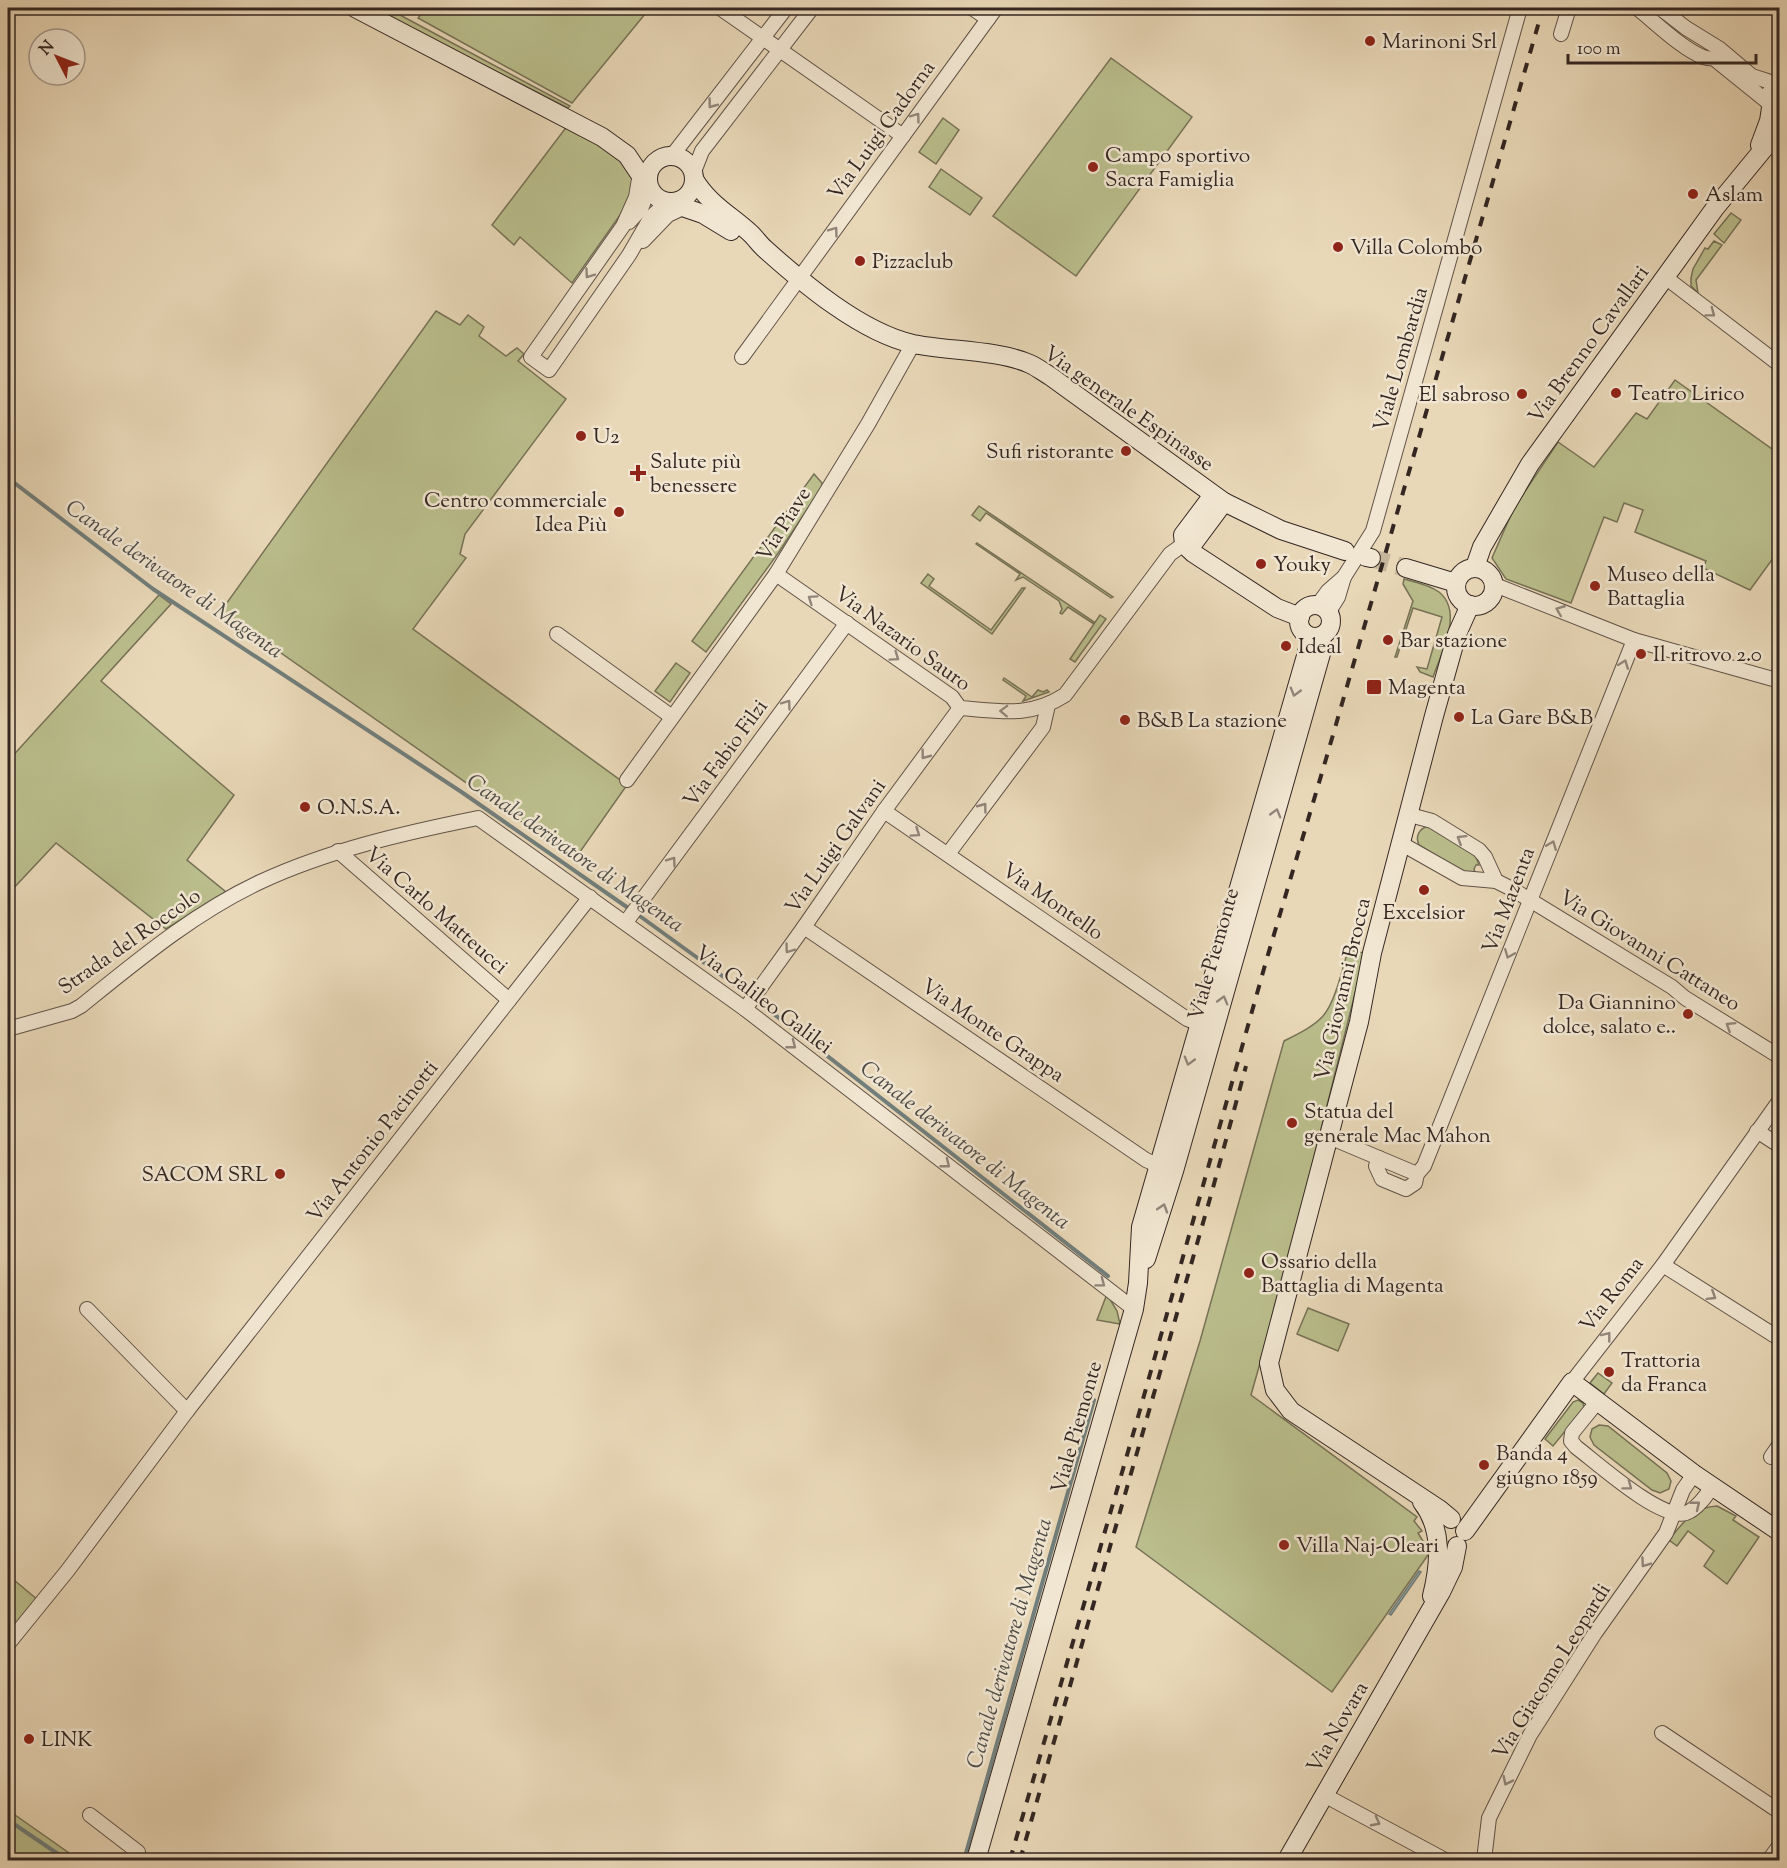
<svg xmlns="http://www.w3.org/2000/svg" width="1787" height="1868" font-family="'Sorts Mill Goudy',serif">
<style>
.green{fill:#babe8c;stroke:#777257;stroke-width:1.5}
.water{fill:#99b8b7;stroke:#717e7b;stroke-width:1.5}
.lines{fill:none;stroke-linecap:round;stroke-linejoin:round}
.stream{stroke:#717e7b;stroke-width:4}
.secondary-tunnel{stroke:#c5b59a;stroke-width:18;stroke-dasharray:18 9;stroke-linecap:butt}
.street-casing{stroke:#615348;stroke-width:16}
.secondary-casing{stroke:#342722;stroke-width:20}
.street{stroke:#f1e6d1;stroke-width:14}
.secondary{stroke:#f1e6d1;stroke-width:18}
.rail{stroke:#342722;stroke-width:4;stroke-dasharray:10 10;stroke-linecap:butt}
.oneway{stroke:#92867a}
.poi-dot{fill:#8f2418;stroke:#f1e6d1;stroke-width:2}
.labels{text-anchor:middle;stroke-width:5;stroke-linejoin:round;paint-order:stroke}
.poi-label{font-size:21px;fill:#342722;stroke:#f1e6d1;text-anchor:start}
.street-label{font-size:21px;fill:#342722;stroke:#f1e6d1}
.water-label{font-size:22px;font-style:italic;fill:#4d4b47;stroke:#f1e6d1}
</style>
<rect width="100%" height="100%" fill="#e9d8b8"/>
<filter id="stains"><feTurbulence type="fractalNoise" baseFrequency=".00333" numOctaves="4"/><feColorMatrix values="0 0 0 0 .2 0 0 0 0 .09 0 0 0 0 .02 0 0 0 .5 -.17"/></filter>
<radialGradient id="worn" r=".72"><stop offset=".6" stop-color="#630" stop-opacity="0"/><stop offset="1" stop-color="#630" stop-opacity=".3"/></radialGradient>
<g class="green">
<polygon points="377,8 387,8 570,106 568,108 379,11"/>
<polygon points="426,8 650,8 572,103 418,18"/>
<polygon points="1111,58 1192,117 1076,276 993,216"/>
<polygon points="943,118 959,130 936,164 919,152"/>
<polygon points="568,125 615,150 633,176 630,201 572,283 520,237 514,245 492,225"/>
<polygon points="941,169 982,198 970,215 929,187"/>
<polygon points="1731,213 1741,220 1724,243 1714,234"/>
<polygon points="1714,241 1722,245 1696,280 1698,293 1691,286 1691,278 1693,269 1705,248 1708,249"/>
<polygon points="436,311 460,325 468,315 484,327 479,336 506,356 517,348 524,354 518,361 566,399 465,534 460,554 466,558 413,629 627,785 575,859 221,611"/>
<polygon points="1675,380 1779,454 1779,550 1750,590 1703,568 1706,561 1635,532 1643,510 1624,503 1617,522 1604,517 1571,603 1506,579 1492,558 1514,508 1558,442 1594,467 1636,413 1647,419"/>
<polygon points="814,474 822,483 822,487 779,552 706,652 692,641"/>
<polygon points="979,506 1113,597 1111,598 986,513 980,521 972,515"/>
<polygon points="977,543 1094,622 1094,624 1068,607 1062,614 1060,613 1062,609 1059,601 1023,577 1016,580 1020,574 976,544"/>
<polygon points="928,574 934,579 929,586 991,630 1022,588 1025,588 992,634 921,583"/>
<path d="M 1404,579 C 1415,582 1430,585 1439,592 C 1464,612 1441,653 1433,677 L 1420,672 L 1417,667 L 1427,669 L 1442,617 L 1413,608 L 1397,657 L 1395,657 L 1413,601 L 1403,584 Z"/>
<polygon points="159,595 171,604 101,681 234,795 187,860 226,892 166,929 56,843 8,894 8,761"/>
<polygon points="1100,615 1106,619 1075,662 1070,659"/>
<polygon points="676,663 690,673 670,702 655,691"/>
<polygon points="1004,678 1032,697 1038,690 1043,692 1047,690 1049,692 1023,701 1026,696 1003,680"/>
<path d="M 1428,826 L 1475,854 L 1479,865 L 1476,865 L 1474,869 L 1475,872 L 1466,874 L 1419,845 C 1415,836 1419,829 1428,826 Z"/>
<path d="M 1348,950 L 1365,953 L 1283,1282 L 1251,1395 L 1417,1517 L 1414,1521 L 1422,1531 L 1418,1533 L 1426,1546 L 1423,1550 L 1428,1555 L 1332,1692 L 1136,1547 L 1200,1341 L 1284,1041 C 1298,1034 1313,1027 1323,1016 C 1335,1003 1343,967 1348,950 Z"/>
<polygon points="1107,1294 1117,1311 1120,1324 1097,1320"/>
<polygon points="1308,1308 1349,1324 1338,1351 1297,1334"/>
<polygon points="1598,1373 1612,1383 1604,1394 1590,1383"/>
<polygon points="1578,1400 1583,1403 1584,1408 1553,1446 1545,1439 1573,1402"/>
<polygon points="1599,1425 1608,1426 1667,1473 1671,1481 1669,1489 1660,1493 1652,1490 1594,1445 1590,1437 1592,1429"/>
<path d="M 1717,1506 L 1736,1516 L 1733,1520 L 1759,1537 L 1727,1584 L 1704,1566 L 1714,1551 L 1688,1531 L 1677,1546 L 1669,1540 C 1683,1522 1694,1507 1717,1506 Z"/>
<polygon points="8,1575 38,1600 8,1636"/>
<polygon points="8,1810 79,1860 8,1860"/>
</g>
<polygon class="water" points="1419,1571 1421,1572 1391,1615 1389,1614"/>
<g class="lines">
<g class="stream">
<polyline points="8,478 153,589 463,793 631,910"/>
<polyline points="637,914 750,996"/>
<polyline points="756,1000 1108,1276"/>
<polyline points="8,1820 67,1860"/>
<polyline points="964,1860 1094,1400"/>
</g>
<polyline class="secondary-tunnel" points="1371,558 1406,568"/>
<defs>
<g id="street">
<polyline points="720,8 903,136"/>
<polyline points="972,8 988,19"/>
<path d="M 1637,8 C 1656,23 1681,48 1703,57 C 1714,61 1719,55 1731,63"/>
<polyline points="1660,8 1686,28 1720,49 1752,76 1780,85"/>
<polyline points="1561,34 1569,8"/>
<polyline points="1717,61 1769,103"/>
<polyline points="665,157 675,152 786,8"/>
<polyline points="640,173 636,197 623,226 531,357 549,370 629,255 651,217 662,207 671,203"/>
<polyline points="694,179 695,169 702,151 812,8"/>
<polyline points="629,222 641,209 649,188"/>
<polyline points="643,241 668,215 685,207"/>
<polyline points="1665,277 1780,365"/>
<polyline points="742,357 996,8"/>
<path d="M 776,574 L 952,697 L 960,708 C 1001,711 1029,718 1065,695 L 1170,554 L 1184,544"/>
<polyline points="1495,585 1634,640 1780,681"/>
<polyline points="1317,606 1328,591 1344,577"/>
<polyline points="1328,613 1338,597 1344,577 1373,531 1520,8"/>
<polyline points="557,634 672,717"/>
<polyline points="627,780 776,574 868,424 913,344"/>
<polyline points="884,811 1187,1019 1208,1027"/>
<polyline points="1410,815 1432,821 1479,850 1485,857 1496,881"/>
<polyline points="1402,844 1462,878 1496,881 1512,889 1672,987 1685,998 1780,1057"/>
<polyline points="338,851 509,1000"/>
<polyline points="948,854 1043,727 1048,705"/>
<polyline points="626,922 847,623"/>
<polyline points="804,927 1146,1160 1166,1169"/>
<polyline points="745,1009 804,927 884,811 960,708"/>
<path d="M 8,1029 L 72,1011 L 81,1006 C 138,960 194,913 260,882 C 329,850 404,833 478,818 L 745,1009 L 1134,1309"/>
<polyline points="1757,1131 1780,1146"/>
<polyline points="1329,1137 1417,1174"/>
<polyline points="1379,1158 1376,1166 1382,1179 1406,1189 1415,1183 1417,1174 1424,1166 1634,640"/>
<polyline points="1663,1265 1780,1339"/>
<polyline points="87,1309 187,1411"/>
<polyline points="1572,1382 1663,1265 1780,1100"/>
<path d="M 1598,1401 L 1572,1433 L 1571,1441 L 1576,1447 C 1596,1462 1661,1521 1686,1513 C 1697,1509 1706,1496 1712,1487"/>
<polyline points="1771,1457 1780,1444"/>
<polyline points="8,1644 68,1570 187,1411 590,897"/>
<polyline points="1662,1733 1780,1812"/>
<polyline points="1324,1795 1445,1860"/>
<polyline points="90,1815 138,1852 132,1860"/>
<polyline points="1484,1860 1489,1818 1530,1735 1595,1633 1666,1533 1683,1490 1694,1474"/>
<polyline points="1769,1860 1780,1845"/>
</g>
<g id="secondary">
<polyline points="355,8 602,137 627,155 649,188"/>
<polyline points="1760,145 1769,121 1771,108 1770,98 1771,93 1780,87"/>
<circle cx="671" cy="179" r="23"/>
<path d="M 694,179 C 708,203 730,215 749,232 C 755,237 759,244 765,249 C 804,284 861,332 913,344 C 948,351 999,350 1030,364 C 1037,367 1043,372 1050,376 L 1224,502 L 1281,530 L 1345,551"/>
<polyline points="671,203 703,214 731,231"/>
<polyline points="1213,495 1183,535 1184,544 1193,553 1277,608 1300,617"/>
<polyline points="1189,549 1224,502"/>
<polyline points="1366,557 1371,558"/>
<polyline points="1475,567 1482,547 1530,464 1715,208 1780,129"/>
<circle cx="1475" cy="587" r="19"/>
<polyline points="1406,568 1456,583"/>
<circle cx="1315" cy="621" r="16"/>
<polyline points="1146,1259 1174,1171 1322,650 1321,636"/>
<path d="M 1422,1502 C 1443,1529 1440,1564 1432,1596"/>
<polyline points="1451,1519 1439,1509 1291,1411 1275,1390 1269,1363 1359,1022 1372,953 1434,716 1457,634 1470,605"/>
<polyline points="1465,1531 1572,1382 1694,1474 1780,1532"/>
<polyline points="976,1860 1134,1309 1138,1283 1141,1227 1308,649 1308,636"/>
<polyline points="1287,1860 1441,1592 1453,1567 1457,1546"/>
</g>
</defs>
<use href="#street" class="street-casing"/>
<use href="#secondary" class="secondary-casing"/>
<use href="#street" class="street"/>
<use href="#secondary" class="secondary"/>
<g class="rail">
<polyline points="1010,1860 1136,1424 1267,958 1326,759 1543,8"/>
<polyline points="1020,1860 1211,1195 1246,1066"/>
</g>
</g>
<defs><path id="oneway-chevron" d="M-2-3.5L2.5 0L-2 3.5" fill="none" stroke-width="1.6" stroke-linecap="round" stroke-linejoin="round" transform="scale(1.5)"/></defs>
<g class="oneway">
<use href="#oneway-chevron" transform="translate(712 104) rotate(127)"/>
<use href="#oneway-chevron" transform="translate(916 117) rotate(-54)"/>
<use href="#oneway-chevron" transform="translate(834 231) rotate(-54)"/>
<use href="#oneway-chevron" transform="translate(589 274) rotate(125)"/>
<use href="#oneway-chevron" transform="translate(1711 313) rotate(37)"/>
<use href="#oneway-chevron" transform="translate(812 599) rotate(-145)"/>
<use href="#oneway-chevron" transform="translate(1560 610) rotate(-158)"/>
<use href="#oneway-chevron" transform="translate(895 657) rotate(35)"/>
<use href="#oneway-chevron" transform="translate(1624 664) rotate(-69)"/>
<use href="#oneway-chevron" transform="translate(1295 692) rotate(106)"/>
<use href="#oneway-chevron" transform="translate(787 704) rotate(-54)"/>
<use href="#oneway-chevron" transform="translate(1004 711) rotate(-178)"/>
<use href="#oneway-chevron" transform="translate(925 755) rotate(127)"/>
<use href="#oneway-chevron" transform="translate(983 807) rotate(-53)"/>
<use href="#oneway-chevron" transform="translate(1276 813) rotate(-74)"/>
<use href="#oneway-chevron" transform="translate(916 833) rotate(34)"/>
<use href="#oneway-chevron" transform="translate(1461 839) rotate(-148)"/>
<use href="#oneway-chevron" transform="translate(1552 845) rotate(-68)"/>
<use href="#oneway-chevron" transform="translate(672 861) rotate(-54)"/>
<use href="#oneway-chevron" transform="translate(789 949) rotate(126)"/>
<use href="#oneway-chevron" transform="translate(1509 954) rotate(112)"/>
<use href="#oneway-chevron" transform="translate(1223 1000) rotate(-74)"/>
<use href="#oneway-chevron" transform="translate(1730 1026) rotate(-148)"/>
<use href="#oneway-chevron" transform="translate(792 1045) rotate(38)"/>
<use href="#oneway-chevron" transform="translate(1189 1061) rotate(106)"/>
<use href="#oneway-chevron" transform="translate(946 1164) rotate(38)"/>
<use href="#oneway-chevron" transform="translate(1163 1208) rotate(-72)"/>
<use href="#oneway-chevron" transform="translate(1101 1283) rotate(37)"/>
<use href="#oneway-chevron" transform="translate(1712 1296) rotate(32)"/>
<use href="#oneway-chevron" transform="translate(1607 1336) rotate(-52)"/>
<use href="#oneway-chevron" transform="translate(1628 1486) rotate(37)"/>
<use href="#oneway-chevron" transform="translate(1696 1505) rotate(-39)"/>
<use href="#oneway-chevron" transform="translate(1645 1563) rotate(125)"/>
<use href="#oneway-chevron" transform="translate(1507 1781) rotate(116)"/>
<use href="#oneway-chevron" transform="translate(1376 1822) rotate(28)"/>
</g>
<g class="poi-dot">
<circle cx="1370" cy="41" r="6"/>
<circle cx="1093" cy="167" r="6"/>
<circle cx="1693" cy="194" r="6"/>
<circle cx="1338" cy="247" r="6"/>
<circle cx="860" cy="261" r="6"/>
<circle cx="1616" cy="393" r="6"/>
<circle cx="1522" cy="394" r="6"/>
<circle cx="581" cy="436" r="6"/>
<circle cx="1126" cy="451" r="6"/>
<path d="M635 464h6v6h6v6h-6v6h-6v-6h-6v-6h6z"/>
<circle cx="619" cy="512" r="6"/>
<circle cx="1261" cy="564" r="6"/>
<circle cx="1595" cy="586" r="6"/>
<circle cx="1388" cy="640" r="6"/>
<circle cx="1286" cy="646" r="6"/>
<circle cx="1641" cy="654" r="6"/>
<rect x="1366" y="679" width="16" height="16" rx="3"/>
<circle cx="1459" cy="717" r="6"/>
<circle cx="1125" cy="720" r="6"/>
<circle cx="305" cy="807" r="6"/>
<circle cx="1424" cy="890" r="6"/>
<circle cx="1688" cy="1014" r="6"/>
<circle cx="1292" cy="1123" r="6"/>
<circle cx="280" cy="1174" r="6"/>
<circle cx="1249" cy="1273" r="6"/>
<circle cx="1609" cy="1372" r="6"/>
<circle cx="1484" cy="1465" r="6"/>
<circle cx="1284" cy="1545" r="6"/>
<circle cx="29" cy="1739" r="6"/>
</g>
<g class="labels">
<g class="poi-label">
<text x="1382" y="48">Marinoni Srl</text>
<text x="1105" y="162">Campo sportivo<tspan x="1105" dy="24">Sacra Famiglia</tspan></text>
<text x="1705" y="201">Aslam</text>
<text x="1350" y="254">Villa Colombo</text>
<text x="872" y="268">Pizzaclub</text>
<text x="1628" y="400">Teatro Lirico</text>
<text x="1510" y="401" text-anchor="end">El sabroso</text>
<text x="593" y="443">U2</text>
<text x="1114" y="458" text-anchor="end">Sufi ristorante</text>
<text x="650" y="468">Salute più<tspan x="650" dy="24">benessere</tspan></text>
<text x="607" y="507" text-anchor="end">Centro commerciale<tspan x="607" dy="24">Idea Più</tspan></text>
<text x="1273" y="571">Youky</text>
<text x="1607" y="581">Museo della<tspan x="1607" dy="24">Battaglia</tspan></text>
<text x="1400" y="647">Bar stazione</text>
<text x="1298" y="653">Ideal</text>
<text x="1653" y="661">Il ritrovo 2.0</text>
<text x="1388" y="694">Magenta</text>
<text x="1471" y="724">La Gare B&amp;B</text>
<text x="1137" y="727">B&amp;B La stazione</text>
<text x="317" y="814">O.N.S.A.</text>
<text x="1424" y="919" text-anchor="middle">Excelsior</text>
<text x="1676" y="1009" text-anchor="end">Da Giannino<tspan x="1676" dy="24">dolce, salato e..</tspan></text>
<text x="1304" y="1118">Statua del<tspan x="1304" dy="24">generale Mac Mahon</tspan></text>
<text x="268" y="1181" text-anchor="end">SACOM SRL</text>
<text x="1261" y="1268">Ossario della<tspan x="1261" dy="24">Battaglia di Magenta</tspan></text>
<text x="1621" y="1367">Trattoria<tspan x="1621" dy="24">da Franca</tspan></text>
<text x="1496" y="1460">Banda 4<tspan x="1496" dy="24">giugno 1859</tspan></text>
<text x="1296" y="1552">Villa Naj-Oleari</text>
<text x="41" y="1746">LINK</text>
</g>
<g class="street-label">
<text transform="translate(881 130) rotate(-54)" y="7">Via Luigi Cadorna</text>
<text transform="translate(1588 344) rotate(-54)" y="7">Via Brenno Cavallari</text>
<text transform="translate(1400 359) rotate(-74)" y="7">Viale Lombardia</text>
<text transform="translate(1129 408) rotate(35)" y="7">Via generale Espinasse</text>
<text transform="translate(783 524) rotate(-58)" y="7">Via Piave</text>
<text transform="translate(903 638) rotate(36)" y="7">Via Nazario Sauro</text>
<text transform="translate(725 753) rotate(-54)" y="7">Via Fabio Filzi</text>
<text transform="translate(835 846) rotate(-55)" y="7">Via Luigi Galvani</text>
<text transform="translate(1508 900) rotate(-69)" y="7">Via Mazenta</text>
<text transform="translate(1053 901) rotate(35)" y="7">Via Montello</text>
<text transform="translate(437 910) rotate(41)" y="7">Via Carlo Matteucci</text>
<text transform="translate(129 941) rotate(-35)" y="7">Strada del Roccolo</text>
<text transform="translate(1650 950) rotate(32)" y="7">Via Giovanni Cattaneo</text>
<text transform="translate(1213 954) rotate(-74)" y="7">Viale Piemonte</text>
<text transform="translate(1342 989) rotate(-77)" y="7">Via Giovanni Brocca</text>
<text transform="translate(764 999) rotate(37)" y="7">Via Galileo Galilei</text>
<text transform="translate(993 1030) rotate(34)" y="7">Via Monte Grappa</text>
<text transform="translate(372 1141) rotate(-52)" y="7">Via Antonio Pacinotti</text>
<text transform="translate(1611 1294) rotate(-52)" y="7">Via Roma</text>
<text transform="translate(1076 1427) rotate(-74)" y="7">Viale Piemonte</text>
<text transform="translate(1551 1671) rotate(-58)" y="7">Via Giacomo Leopardi</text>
<text transform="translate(1337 1727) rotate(-60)" y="7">Via Novara</text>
</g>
<g class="water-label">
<text transform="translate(175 578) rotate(35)" y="8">Canale derivatore di Magenta</text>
<text transform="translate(576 852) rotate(35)" y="8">Canale derivatore di Magenta</text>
<text transform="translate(966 1144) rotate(38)" y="8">Canale derivatore di Magenta</text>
<text transform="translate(1008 1643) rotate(-74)" y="8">Canale derivatore di Magenta</text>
</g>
</g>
<rect width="1787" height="1868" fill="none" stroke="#e9d8b8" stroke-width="30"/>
<rect x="9" y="9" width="1769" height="1850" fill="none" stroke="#342722" stroke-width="3"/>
<rect x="15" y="15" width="1757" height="1838" fill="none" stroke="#342722" stroke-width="1.5"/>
<g transform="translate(57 57) rotate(312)"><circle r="28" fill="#f1e6d1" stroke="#a59a8b" stroke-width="1.5"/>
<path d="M0-4.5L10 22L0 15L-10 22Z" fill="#8f2418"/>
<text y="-9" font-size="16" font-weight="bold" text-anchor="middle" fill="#342722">N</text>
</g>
<path d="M1568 54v9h188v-9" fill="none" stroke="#342722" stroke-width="3"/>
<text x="1577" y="54" font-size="18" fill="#342722" stroke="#f1e6d1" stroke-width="4.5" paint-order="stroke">100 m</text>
<rect width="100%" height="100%" filter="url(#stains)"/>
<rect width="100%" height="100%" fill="url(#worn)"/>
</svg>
